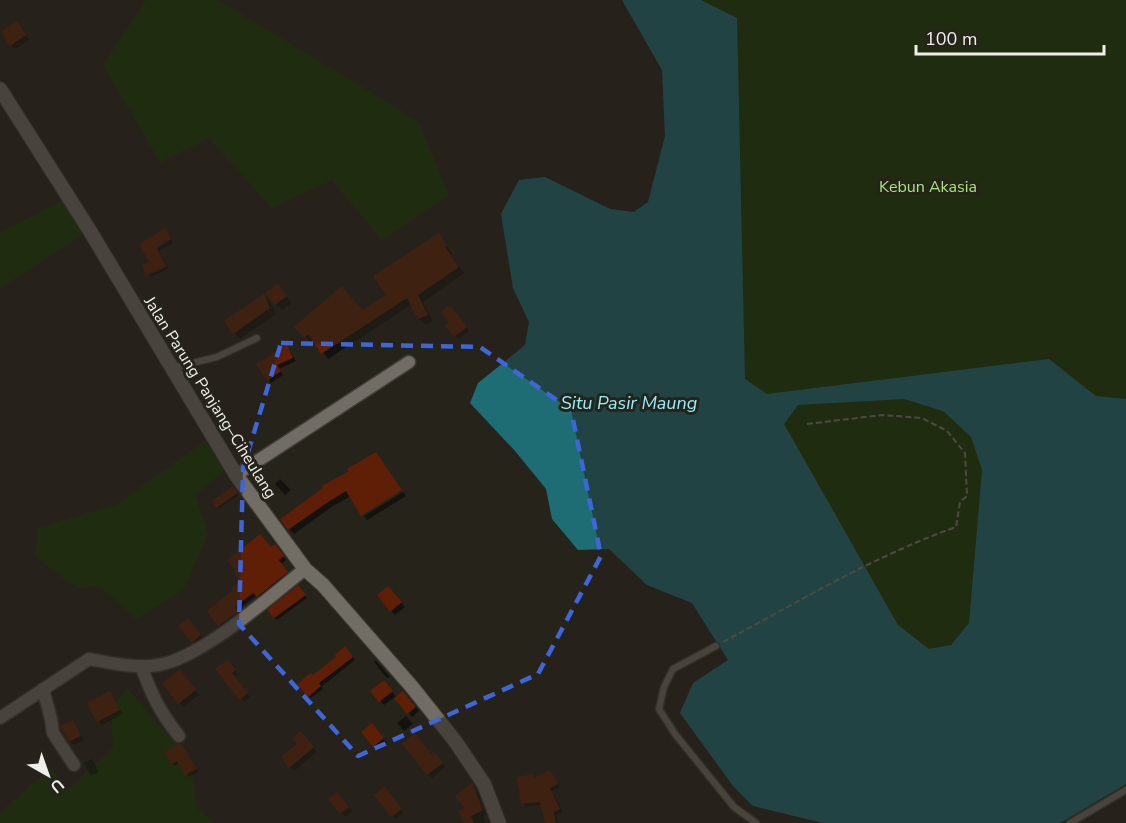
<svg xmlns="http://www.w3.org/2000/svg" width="1126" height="823" font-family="'Nunito Sans',sans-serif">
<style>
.green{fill:#193900}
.water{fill:#1e6c74;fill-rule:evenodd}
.shadow{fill:#0007}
.building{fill:#5e1f06}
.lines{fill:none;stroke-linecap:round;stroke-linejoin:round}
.service-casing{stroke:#403e38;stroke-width:9}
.minor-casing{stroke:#403e38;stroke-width:15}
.tertiary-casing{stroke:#403e38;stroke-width:16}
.path{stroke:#7c7972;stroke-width:2;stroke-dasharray:6 3;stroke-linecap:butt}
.service{stroke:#716c64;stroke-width:6}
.minor{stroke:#716c64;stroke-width:12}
.tertiary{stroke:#716c64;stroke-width:14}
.marked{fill:none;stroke:#3d66db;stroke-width:4.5;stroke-dasharray:12 8;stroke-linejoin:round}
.labels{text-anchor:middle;stroke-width:6;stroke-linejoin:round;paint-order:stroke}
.park-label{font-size:16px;fill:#a3e57b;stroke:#26231b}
.street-label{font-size:16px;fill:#f0eee9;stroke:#26231b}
.water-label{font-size:18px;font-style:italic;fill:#91f0fc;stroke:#26231b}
</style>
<rect width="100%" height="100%" fill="#26231b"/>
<g class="green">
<polygon points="146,0 218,0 418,121 449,195 382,240 332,180 272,208 209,138 160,162 103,65"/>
<polygon points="701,0 1126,0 1126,399 1096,396 1049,359 766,394 745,379 737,18"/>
<polygon points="73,195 93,228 0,288 0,233"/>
<polygon points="904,399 943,410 971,437 982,470 969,623 951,645 929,649 898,625 783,424 798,405"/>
<polygon points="216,433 234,463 195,495 208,534 183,590 136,619 101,587 77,588 35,556 38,528 116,505"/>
<polygon points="127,688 190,761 197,808 214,823 0,823 0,813 51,768 67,790 113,748 111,710"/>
</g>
<path class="water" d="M 622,0 L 701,0 L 737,18 L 745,379 L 767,394 L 1049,359 L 1096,396 L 1126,399 L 1126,784 L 1060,823 L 823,823 L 753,806 L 733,786 L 680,713 L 693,683 L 728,660 L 692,603 L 647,585 L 609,549 L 578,550 L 552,519 L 546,489 L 515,451 L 470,403 L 478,383 L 525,345 L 529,322 L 513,288 L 501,214 L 519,180 L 545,177 L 610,209 L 634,212 L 648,202 L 665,136 L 662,70 ZM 904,399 L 943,411 L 971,437 L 982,470 L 969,623 L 951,645 L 929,649 L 898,625 L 784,424 L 798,405 Z"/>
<g class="shadow">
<polygon points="21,27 29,40 15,49 11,45"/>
<polygon points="167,233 173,243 159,251 166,264 147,273 151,262 141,244"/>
<polygon points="438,235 452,253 450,254 464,273 423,302 433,321 426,325 419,319 412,304 328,359 314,340 311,343 296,327 363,312 388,296"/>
<polygon points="167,267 168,269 151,277 149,275"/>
<polygon points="278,286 292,303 282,310 276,304"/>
<polygon points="264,296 270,302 276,314 240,339 234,333"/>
<polygon points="453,310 469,331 458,339 455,336 451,323"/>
<polygon points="287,346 296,361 279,369 283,375 271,383 268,380"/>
<polygon points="376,453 401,489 351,496 333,506 294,534 289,529 282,520"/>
<polygon points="280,479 291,490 285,495 275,484"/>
<polygon points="232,488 239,495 219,508 214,501"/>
<polygon points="403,492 406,496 367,520 364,516"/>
<polygon points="272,549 278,549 286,560 281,564 290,576 261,599 257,595 237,611 240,616 223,628 209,611 235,590"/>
<polygon points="298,587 307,598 277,620 269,610"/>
<polygon points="392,592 405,607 395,615 391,611"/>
<polygon points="191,624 204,640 197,645 193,642"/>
<polygon points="348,651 355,660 321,687 323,689 311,698 309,696 313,677"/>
<polygon points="376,661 380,665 390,677 388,678 384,675 374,662"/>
<polygon points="230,665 238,674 234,677 250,697 244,702 218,670"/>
<polygon points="183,675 199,695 183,707 164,683"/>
<polygon points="388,686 397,698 407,696 419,711 412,717 395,697 384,705 373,692"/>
<polygon points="110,693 123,714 102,725 98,721"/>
<polygon points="406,716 413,724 404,731 397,723"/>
<polygon points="73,722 84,740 74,745 70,741"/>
<polygon points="376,729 387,743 378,750 374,746"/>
<polygon points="305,737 317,752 294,771 290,767"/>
<polygon points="183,749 199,772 189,777 180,763 175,766 172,763"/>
<polygon points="432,755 438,758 445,767 432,778 428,774"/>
<polygon points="92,759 99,772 91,776 84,763"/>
<polygon points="550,772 560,787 552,791 563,812 556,815 558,823 546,823 542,804 526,807 523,804 533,776 536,779"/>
<polygon points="472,785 481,799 479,800 486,814 483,816 486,823 465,823"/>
<polygon points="388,793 404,813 396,819 392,816"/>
<polygon points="341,798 352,812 345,817 341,813"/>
</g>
<g class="building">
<polygon points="17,21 26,35 10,46 1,32"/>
<polygon points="165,228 171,239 157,248 166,266 146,275 142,265 149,262 139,244"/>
<polygon points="439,233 447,246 445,247 459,267 418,295 428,315 418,319 407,298 321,354 308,334 304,338 294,327 342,286 362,310 386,295 373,276"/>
<polygon points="278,284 287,296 275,305 265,293"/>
<polygon points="264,294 270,308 233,334 224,321"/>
<polygon points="450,305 467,327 454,337 445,326 449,323 441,312"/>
<polygon points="287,345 293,358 277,365 281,371 267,381 256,364"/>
<polygon points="376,452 402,490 361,516 346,491 328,502 288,530 280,519 323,488 322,486 349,471 347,469"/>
<polygon points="233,486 238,493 216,508 212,501"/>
<polygon points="260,534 271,547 275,544 283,554 284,556 279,560 288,572 257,597 253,593 235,607 238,612 218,626 207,611 233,590 231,588 240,581 233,572 235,570 227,560"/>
<polygon points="298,585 306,595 274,618 267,610"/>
<polygon points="388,586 402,602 390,612 377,595"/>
<polygon points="188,618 201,635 192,643 178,626"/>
<polygon points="345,646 353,657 319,683 321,686 308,697 297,684 311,673 313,675 336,657 335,655"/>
<polygon points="227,660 236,670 232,673 248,693 240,700 215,669"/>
<polygon points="180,669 196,690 178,704 162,683"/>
<polygon points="384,680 393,691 379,702 370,691"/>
<polygon points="110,691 120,710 97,722 87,703"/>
<polygon points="403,691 416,707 407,714 394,698"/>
<polygon points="73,720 81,736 69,742 60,726"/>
<polygon points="372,723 384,738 373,747 361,732"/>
<polygon points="301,731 314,747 289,768 281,757 297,744 292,738"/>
<polygon points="415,733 431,754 434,752 443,763 427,775 402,744"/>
<polygon points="177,744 181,744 197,769 184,775 177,761 171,764 164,752"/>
<polygon points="550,770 558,784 550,788 560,809 554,812 556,823 545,823 540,802 521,804 517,777 534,774 534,778"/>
<polygon points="472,783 483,810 471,816 474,823 464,823 458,811 465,808 455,796"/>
<polygon points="385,787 402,809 391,817 374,795"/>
<polygon points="337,792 349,807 340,814 328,799"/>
</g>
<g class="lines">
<defs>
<g id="service">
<polyline points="172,368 217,357 257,338"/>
<polyline points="716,646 673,669 664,687 659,709 675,734 734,807 756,823"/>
<polyline points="1070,823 1126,790"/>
</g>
<g id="minor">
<polyline points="236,475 409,362"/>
<path d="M 141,666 C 152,695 159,711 179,736"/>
<polyline points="43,689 51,719 53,733 74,765"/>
<path d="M 0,718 L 89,659 C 111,663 136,669 158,665 C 202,658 269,597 305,569"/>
</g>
<polyline id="tertiary" points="0,89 90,231 236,475 305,569 323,585 412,687 455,741 484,784 499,823"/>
</defs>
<use href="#service" class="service-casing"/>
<use href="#minor" class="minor-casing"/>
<use href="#tertiary" class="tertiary-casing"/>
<path class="path" d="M 723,642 C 800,601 874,556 956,527 L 960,502 L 967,496 L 965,453 L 947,431 L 922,418 L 882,415 L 807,424"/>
<use href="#service" class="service"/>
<use href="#minor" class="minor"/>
<use href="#tertiary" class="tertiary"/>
</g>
<path d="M0 0H1126V823H0ZM 281,343 L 480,347 L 571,410 L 601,556 L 538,674 L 358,756 L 239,624 L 243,469 Z" fill="#26231b" fill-opacity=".55" fill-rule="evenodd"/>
<path class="marked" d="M 281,343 L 480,347 L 571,410 L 601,556 L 538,674 L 358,756 L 239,624 L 243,469 Z"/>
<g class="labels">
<g class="park-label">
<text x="928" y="192">Kebun Akasia</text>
</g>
<g class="street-label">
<text transform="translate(211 397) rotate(58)" y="6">Jalan Parung Panjang–Ciheulang</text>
</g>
<g class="water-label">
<text x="629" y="409">Situ Pasir Maung</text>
</g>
</g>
<g transform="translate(48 775) rotate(140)" stroke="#26231b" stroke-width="4.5" paint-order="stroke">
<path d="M0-4.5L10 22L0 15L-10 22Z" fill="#f0eee9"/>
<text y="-9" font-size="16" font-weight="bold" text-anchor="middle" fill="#f0eee9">U</text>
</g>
<path d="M916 45v9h188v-9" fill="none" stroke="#f0eee9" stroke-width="3"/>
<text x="925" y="45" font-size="18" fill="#f0eee9" stroke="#26231b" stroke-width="4.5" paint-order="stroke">100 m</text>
</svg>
